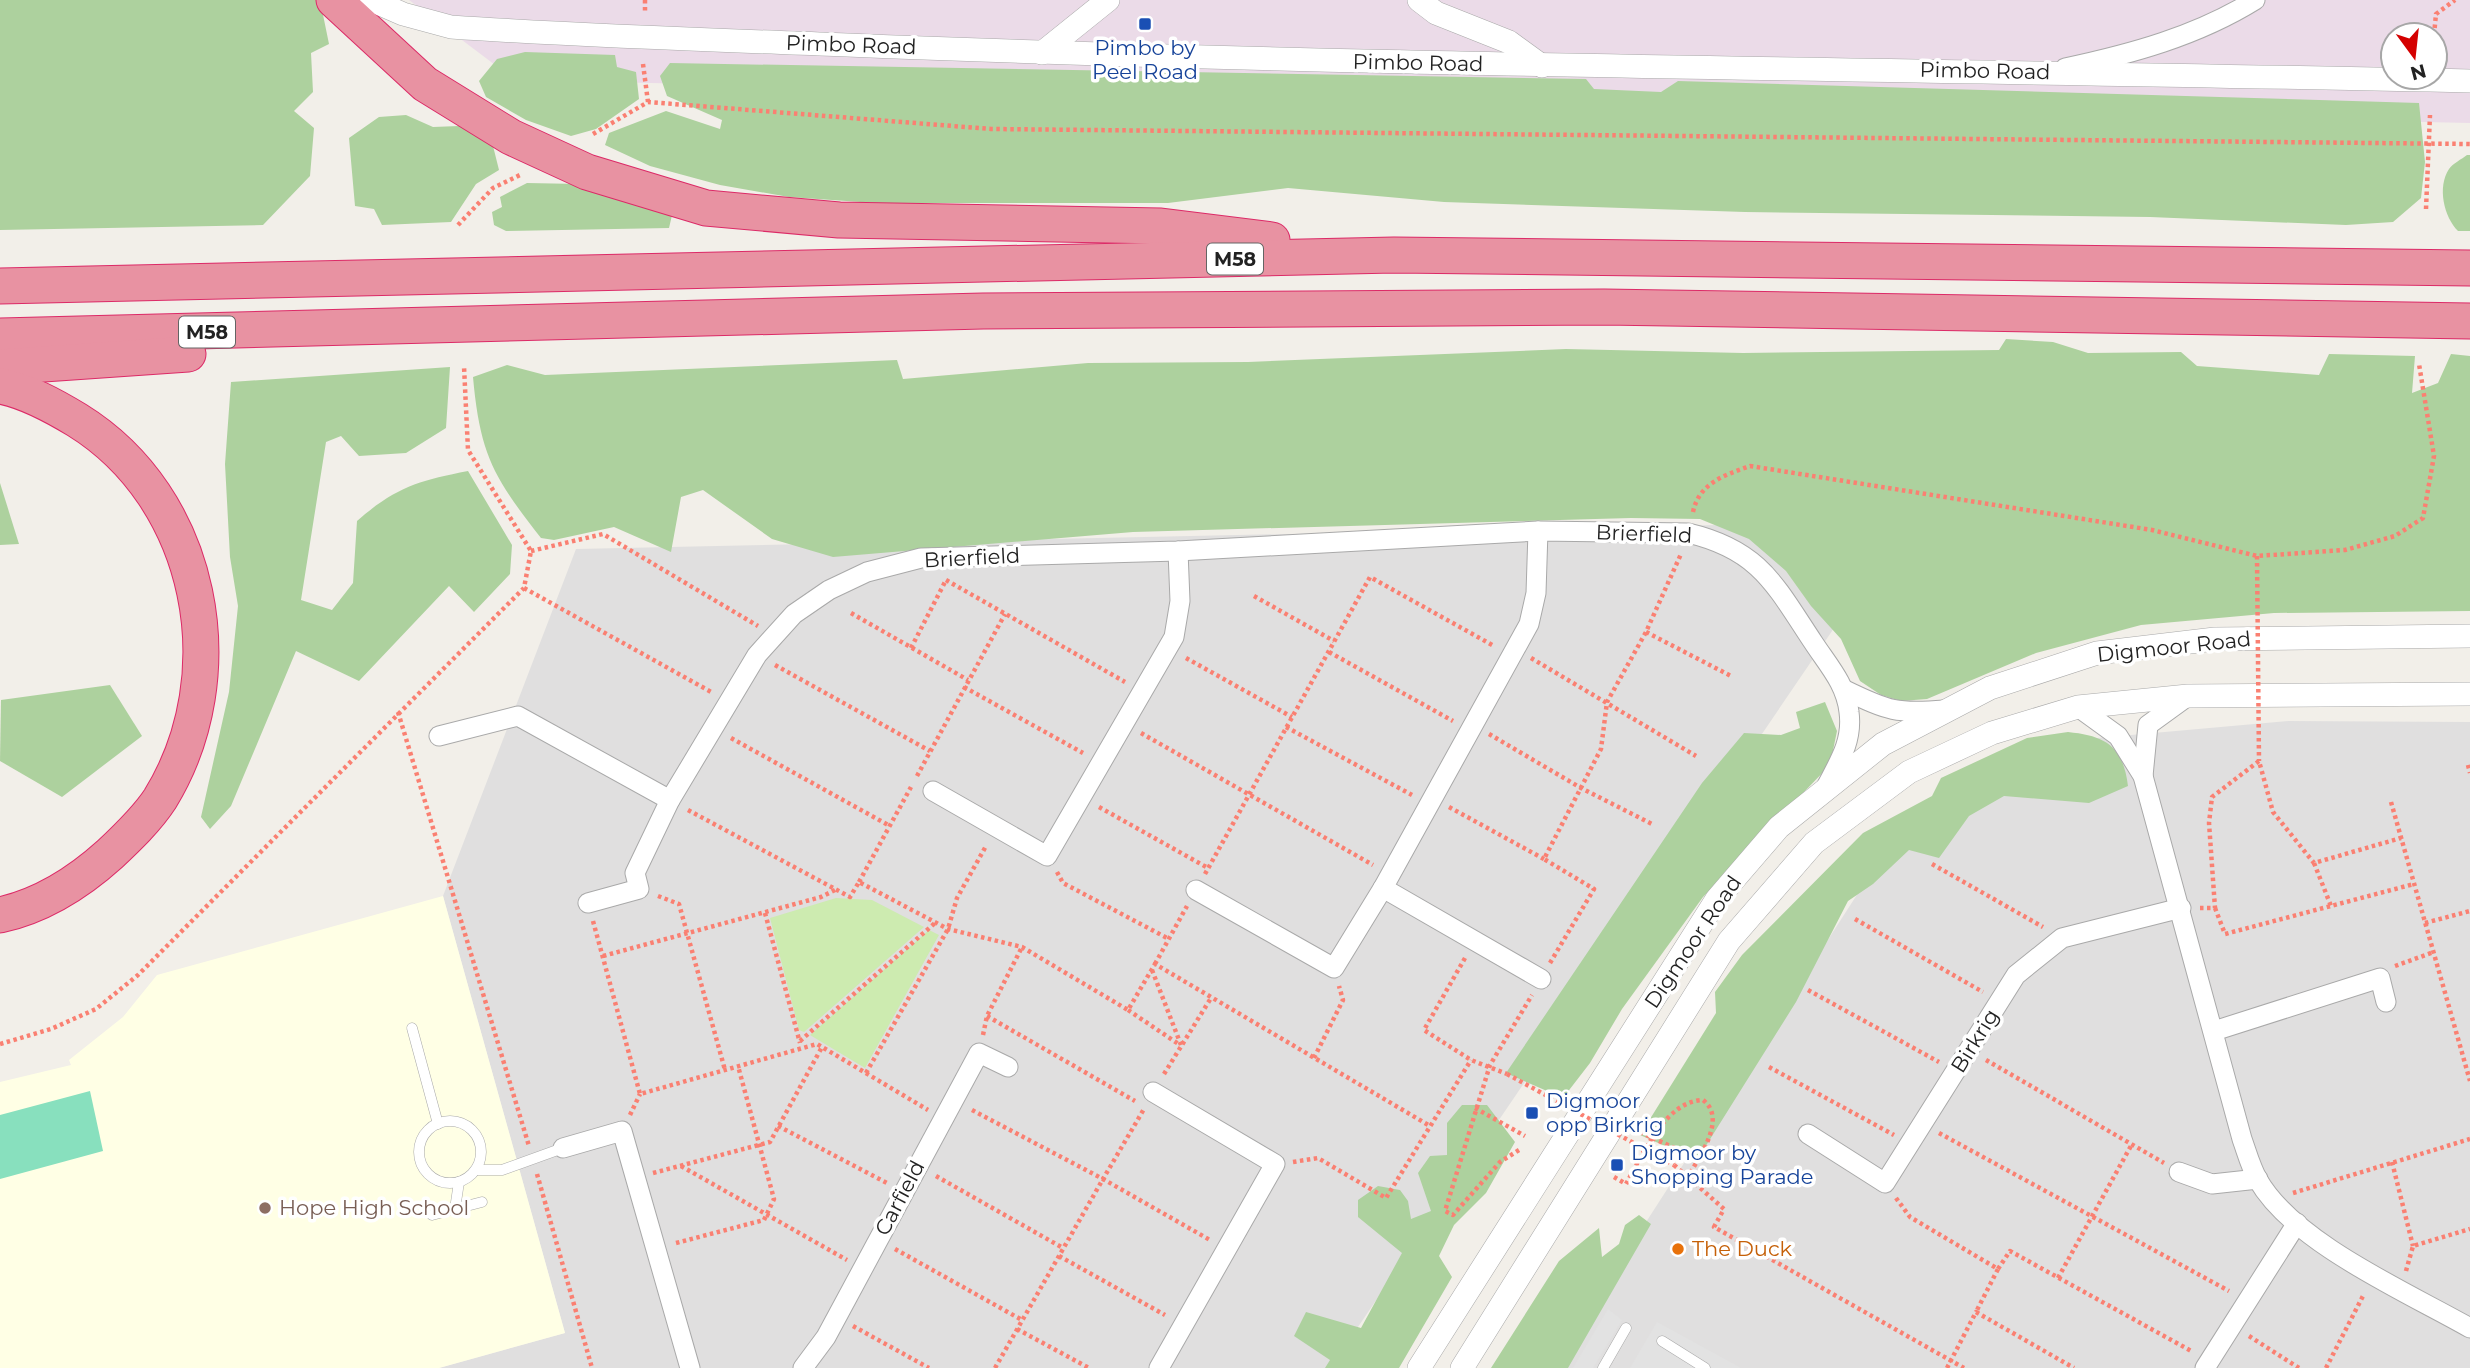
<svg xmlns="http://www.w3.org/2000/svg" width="2470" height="1368" font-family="Montserrat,sans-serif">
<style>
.residential{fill:#e0dfdf}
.industrial{fill:#ebdbe8;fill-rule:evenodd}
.education{fill:#ffffe5}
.grass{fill:#cdebb0}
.forest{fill:#add19e}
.pitch{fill:#88e0be}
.parking{fill:#e2e2e2}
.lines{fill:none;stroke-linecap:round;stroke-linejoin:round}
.service-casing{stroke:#a9a9a9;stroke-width:11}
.minor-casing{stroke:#a9a9a9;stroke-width:21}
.tertiary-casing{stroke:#a9a9a9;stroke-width:24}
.motorway-casing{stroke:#dc2a67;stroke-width:37}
.path{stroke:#fa8072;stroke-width:4.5;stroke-dasharray:3.5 3.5;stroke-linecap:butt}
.service{stroke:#fff;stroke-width:10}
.minor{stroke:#fff;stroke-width:19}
.tertiary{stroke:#fff;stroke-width:23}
.motorway{stroke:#e892a2;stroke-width:35}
.path-bridge{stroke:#fa8072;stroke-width:4.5;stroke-dasharray:3.5 3.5;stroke-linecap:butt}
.transit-dot{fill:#1a4fb4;stroke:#fff;stroke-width:2.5}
.education-dot{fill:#8d6e63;stroke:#fff;stroke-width:2.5}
.food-dot{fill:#e8710a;stroke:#fff;stroke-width:2.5}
.labels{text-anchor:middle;stroke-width:7;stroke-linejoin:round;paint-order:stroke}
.shield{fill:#fff;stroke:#646464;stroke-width:2}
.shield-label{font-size:19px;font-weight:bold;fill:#222}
.street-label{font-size:21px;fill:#222;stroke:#fff}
.transit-label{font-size:21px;fill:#164399;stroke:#fff;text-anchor:start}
.education-label{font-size:21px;fill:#785e54;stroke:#fff;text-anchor:start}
.food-label{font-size:21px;fill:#c56008;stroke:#fff;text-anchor:start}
</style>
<rect width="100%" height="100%" fill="#f2efe9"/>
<g class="residential">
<polygon points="1907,521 1330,1368 439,1368 565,1333 443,896 576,549"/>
<polygon points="2288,721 2470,722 2470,1368 1552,1368 1909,814 2086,739"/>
</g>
<path class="industrial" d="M 409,0 L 2470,0 L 2470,123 L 515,80 ZM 2393,35 L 2435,35 L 2435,77 L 2393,77 Z"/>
<polygon class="education" points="443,896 565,1333 439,1368 0,1368 0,1082 71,1065 69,1060 123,1017 157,975"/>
<g class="grass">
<polygon points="836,898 872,900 924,927 804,1032 799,1030 770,918"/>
<polygon points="929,930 939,935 865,1068 810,1035"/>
</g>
<g class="forest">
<polygon points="0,0 317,0 321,5 329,44 311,53 313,92 294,111 314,128 310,176 263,225 0,230"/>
<polygon points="525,52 615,55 617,67 636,72 639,99 596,129 571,136 526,120 486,97 479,81 497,59"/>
<polygon points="670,63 1586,79 1594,89 1661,92 1678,81 2419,103 2425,162 2421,198 2393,222 2346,225 2150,217 1745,212 1444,202 1288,188 1168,203 875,203 789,197 720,185 650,166 605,145 609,133 666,111 720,129 722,120 667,96 660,76"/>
<polygon points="406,115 433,127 459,126 493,146 499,170 476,184 451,222 382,225 374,209 355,206 349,138 379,117"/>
<path d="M 2467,155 L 2470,155 L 2470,231 L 2458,231 C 2444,217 2437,187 2449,169 C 2452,164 2462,159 2467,155 Z"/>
<polygon points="527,183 579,184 673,211 669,228 506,231 494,225 492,212 502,207 500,197"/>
<path d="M 2006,339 L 2053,342 L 2088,353 L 2181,352 L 2197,366 L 2319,375 L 2329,354 L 2415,356 L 2412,393 L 2438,383 L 2451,354 L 2470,356 L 2470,611 L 2274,613 L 2141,625 L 2036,653 L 1927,699 L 1901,701 L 1881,695 L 1860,681 L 1841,639 L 1811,606 L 1786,571 L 1749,539 L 1700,519 L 1631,518 L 1133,532 L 833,557 L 772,539 L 703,490 L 681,497 L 671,552 L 614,527 L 554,540 L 541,538 C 494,478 480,455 473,377 L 507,365 L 545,375 L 897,360 L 903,379 L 1088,363 L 1248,362 L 1566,349 L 1743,353 L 1999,350 Z"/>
<path d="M 450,367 L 446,428 L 406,453 L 359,456 L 341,436 L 326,442 L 301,600 L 332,610 L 353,583 L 357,521 C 396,487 418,481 468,471 L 512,545 L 510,574 L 474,612 L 449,586 L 359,681 L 296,651 L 231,806 L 210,829 L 201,817 L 229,692 L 238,606 L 230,557 L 225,464 L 231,382 Z"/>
<polygon points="0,483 19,544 0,545"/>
<polygon points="110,685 142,736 62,797 0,761 1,700"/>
<polygon points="1825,702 1837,731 1830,765 1703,897 1622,1009 1590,1063 1563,1098 1506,1073 1702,783 1744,733 1781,735 1800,728 1796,712"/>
<path d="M 2068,732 C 2106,736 2123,746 2128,786 L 2089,803 L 2004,796 L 1969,816 L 1939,858 L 1909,850 L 1873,884 L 1848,901 L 1796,1002 L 1697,1160 L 1640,1135 L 1716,1013 L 1715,992 L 1742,955 L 1863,833 L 1932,796 L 1941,778 L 2027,738 Z"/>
<polygon points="1462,1105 1487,1105 1515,1142 1486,1193 1454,1225 1439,1256 1452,1277 1399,1368 1325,1368 1330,1360 1294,1336 1306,1312 1361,1328 1402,1253 1358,1217 1358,1200 1378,1186 1400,1190 1408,1201 1411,1219 1431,1211 1418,1173 1430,1156 1447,1155 1447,1123"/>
<polygon points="1639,1215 1651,1224 1568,1368 1491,1368 1559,1261 1599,1228 1602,1257 1619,1244 1625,1225"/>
</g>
<polygon class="pitch" points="90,1091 103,1151 0,1179 0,1115"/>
<g class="parking">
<polygon points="1608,1309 1622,1320 1593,1368 1573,1368"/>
<polygon points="1657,1322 1741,1368 1630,1368"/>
</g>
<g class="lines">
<defs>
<g id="service">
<polyline points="412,1028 438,1124"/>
<circle cx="450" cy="1152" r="31"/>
<polyline points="476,1170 502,1170 563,1148"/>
<polyline points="459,1182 455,1209 482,1202"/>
<polyline points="432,1215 455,1209"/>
<polyline points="1662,1341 1705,1368"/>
<polyline points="1603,1368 1626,1328"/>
</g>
<g id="minor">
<path d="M 2065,68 C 2131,54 2197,36 2255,0"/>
<path d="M 1845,690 C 1888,711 1897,714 1944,710"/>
<path d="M 2078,707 L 2118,736 L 2143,776 L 2242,1139 C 2247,1153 2251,1168 2258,1180 C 2294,1243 2407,1292 2470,1328"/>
<polyline points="439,736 518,716 670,800"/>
<polyline points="2143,776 2148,725 2188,696"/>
<polyline points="933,791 1047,856 1174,637 1180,601 1178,551"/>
<polyline points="1383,888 1541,979"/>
<polyline points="1196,890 1334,968 1383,888 1529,624 1536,593 1538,531"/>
<path d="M 588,903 L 639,889 L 635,873 L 670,800 L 757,655 L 794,614 L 829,590 L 867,572 L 921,558 L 1178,551 L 1538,531 L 1688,533 C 1760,550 1775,585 1813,642 C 1828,665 1846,684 1849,712 C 1853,741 1839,762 1826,787"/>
<polyline points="2214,1031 2380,978 2386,1002"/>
<polyline points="1153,1092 1275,1164 1159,1368"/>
<polyline points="1808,1134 1885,1183 2016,975 2062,938 2181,908"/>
<polyline points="563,1148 622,1131 690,1368"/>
<polyline points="2179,1172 2212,1184 2258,1179"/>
<polyline points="803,1368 826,1337 979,1053 1008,1067"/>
<polyline points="2205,1368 2297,1223"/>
</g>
<g id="tertiary">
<path d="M 371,0 L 403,14 L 451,27 C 583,36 715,40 847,45 C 1388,67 1929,69 2470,81"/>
<polyline points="1419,0 1436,13 1509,42 1542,66"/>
<polyline points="1042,53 1108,0"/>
<polyline points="1419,1368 1717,899 1779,827 1883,744 1990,688 2097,653 2215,639 2470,636"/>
<polyline points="1462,1368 1729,941 1814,843 1909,772 1992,733 2078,707 2188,696 2470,694"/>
</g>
<g id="motorway">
<polyline points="334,0 425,84 511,137 587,172 706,208 839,220 1161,226 1272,240"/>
<polyline points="0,286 1394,255 2470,268"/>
<polyline points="0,336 983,311 1604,307 2470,321"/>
<polyline points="0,367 188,354"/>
<path d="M 0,386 C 27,391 54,406 77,420 C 203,498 237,674 160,799 C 147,819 127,838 110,854 C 79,882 41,906 0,915"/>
</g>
</defs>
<use href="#service" class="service-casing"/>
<use href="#minor" class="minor-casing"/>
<use href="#tertiary" class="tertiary-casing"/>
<use href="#motorway" class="motorway-casing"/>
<g class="path">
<polyline points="645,0 645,11"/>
<polyline points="2434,35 2436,14 2455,0"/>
<polyline points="643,64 648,102"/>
<polyline points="593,134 648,102 991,129 2470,144"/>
<polyline points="2426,209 2430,115"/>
<polyline points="458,225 493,188 522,174"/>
<path d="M 1693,512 C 1699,483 1725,475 1750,466 L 2152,530 L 2257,556 L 2345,550 L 2395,536 L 2423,518 L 2434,456 L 2419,364"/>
<polyline points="531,551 603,534 758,626"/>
<polyline points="946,580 1125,682"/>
<polyline points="524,588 713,693"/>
<polyline points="1254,596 1334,641"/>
<polyline points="851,613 968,680"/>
<polyline points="1646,632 1731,676"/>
<polyline points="911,648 946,580"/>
<polyline points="1329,652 1453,721"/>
<polyline points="1186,658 1292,717"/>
<polyline points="1531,658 1696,756"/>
<polyline points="775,665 930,751"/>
<polyline points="964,687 1083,753"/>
<polyline points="398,712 529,1146"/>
<polyline points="1286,727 1412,795"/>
<polyline points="1141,733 1373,865"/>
<polyline points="1489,734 1581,788 1654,825"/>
<polyline points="731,738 890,826"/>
<polyline points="2468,765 2470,773"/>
<polyline points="917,776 1005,614"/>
<polyline points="2391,802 2470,1081"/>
<polyline points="1099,807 1208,868"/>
<polyline points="1449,807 1544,859"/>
<polyline points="688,810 850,897 859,882 948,929 1022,947 1128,1010 1155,964 1430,1126"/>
<polyline points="2314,863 2331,906"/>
<polyline points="1932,864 2043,927"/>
<polyline points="1057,872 1063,883 1169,939"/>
<polyline points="1205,874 1370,577 1494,646"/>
<polyline points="859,882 911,787"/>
<polyline points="658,896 679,904 725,1070"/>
<polyline points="2200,908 2215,908 2209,823 2212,797 2259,761 2273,812 2314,863 2401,838"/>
<polyline points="2215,908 2225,934 2414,884"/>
<polyline points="765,913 800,1043"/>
<polyline points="1855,919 1983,992"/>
<polyline points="593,921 640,1094 817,1044 928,1110"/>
<polyline points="2425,923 2470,911"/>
<polyline points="603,956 821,897 837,889"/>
<polyline points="1465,958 1424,1030 1471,1060 1507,1074"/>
<polyline points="1550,963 1594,889 1544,859 1601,749 1607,702 1646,632 1681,554"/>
<polyline points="1155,964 1187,906"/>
<polyline points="2395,966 2434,952"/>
<polyline points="1152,970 1181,1045"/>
<polyline points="1808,990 1939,1062"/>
<polyline points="1128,1010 1180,1045"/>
<polyline points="987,1016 1135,1101"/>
<polyline points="983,1035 987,1016 1022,947"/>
<polyline points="800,1041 935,923"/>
<polyline points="0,1044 51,1029 96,1009 138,975 524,588 531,551 468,450 464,366"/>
<polyline points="1314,1058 1343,1000 1339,986"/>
<polyline points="1986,1060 2164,1163"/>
<polyline points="1769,1067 1894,1135"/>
<polyline points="866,1073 948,929 957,898 986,846"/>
<polyline points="1164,1074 1211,998"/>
<polyline points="1475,1108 1525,1136"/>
<polyline points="972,1110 1103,1179 1144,1109"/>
<polyline points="630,1115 640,1094"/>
<polyline points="778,1126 887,1183"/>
<polyline points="1640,1132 1698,1159"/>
<polyline points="1939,1133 2229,1291"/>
<polyline points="1519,1150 1500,1162 1453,1215 1445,1211 1490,1065 1532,995"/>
<polyline points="1293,1162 1318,1158 1386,1198 1471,1060"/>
<polyline points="2392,1162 2413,1246"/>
<polyline points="1674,1165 1724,1209 1714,1227 1964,1368"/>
<polyline points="681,1166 847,1260"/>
<polyline points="653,1173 770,1142 822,1047"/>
<polyline points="537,1174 592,1368"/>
<polyline points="936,1176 1063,1248"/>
<path d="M 1614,1177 L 1626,1184 C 1642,1156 1665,1101 1703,1100 C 1728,1119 1698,1158 1688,1177"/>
<polyline points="2293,1193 2470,1139"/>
<polyline points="1896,1198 1910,1217 1998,1269 1976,1312"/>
<polyline points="676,1243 764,1220 774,1199 738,1066"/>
<polyline points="895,1249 1022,1320"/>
<polyline points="1059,1256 1165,1315"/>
<polyline points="1998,1269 2010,1251 2193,1352"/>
<polyline points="2406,1271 2413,1246 2470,1229"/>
<polyline points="2058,1278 2132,1144"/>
<polyline points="853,1326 929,1368"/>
<polyline points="1017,1329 1089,1368"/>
<polyline points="2249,1336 2299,1368"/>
<polyline points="995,1368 1103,1179 1210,1240"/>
<polyline points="1947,1368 1976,1312 2074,1368"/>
<polyline points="2326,1368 2364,1294"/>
</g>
<use href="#service" class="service"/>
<use href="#minor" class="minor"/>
<use href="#tertiary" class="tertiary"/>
<use href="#motorway" class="motorway"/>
<g class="path-bridge">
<polyline points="2257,556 2259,761"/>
<polyline points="1507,1074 1674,1165"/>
</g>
</g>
<g class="transit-dot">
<rect x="1138" y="17" width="14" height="14" rx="3.5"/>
<rect x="1525" y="1106" width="14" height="14" rx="3.5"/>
<rect x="1610" y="1158" width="14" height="14" rx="3.5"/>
</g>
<circle class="education-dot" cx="265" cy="1208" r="7"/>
<circle class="food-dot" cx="1678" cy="1249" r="7"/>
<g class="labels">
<g class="shield">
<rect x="1207" y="243.5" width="56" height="31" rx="5"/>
<rect x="179" y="316.5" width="56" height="31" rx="5"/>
</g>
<g class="shield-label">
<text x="1235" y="266">M58</text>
<text x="207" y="339">M58</text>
</g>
<g class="street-label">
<text transform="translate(851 45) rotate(2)" y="7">Pimbo Road</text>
<text transform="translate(1418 63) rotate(1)" y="7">Pimbo Road</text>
<text transform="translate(1985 71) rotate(1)" y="7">Pimbo Road</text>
<text transform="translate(1644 534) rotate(2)" y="7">Brierfield</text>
<text transform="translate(972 558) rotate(-3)" y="7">Brierfield</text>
<text transform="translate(2174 647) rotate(-6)" y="7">Digmoor Road</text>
<text transform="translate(1693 942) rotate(-56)" y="7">Digmoor Road</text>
<text transform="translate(1975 1041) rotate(-58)" y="7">Birkrig</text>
<text transform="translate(900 1198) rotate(-62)" y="7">Carfield</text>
</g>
<g class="transit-label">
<text x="1145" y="55" text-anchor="middle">Pimbo by<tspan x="1145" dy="24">Peel Road</tspan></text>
<text x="1546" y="1108">Digmoor<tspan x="1546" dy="24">opp Birkrig</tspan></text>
<text x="1631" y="1160">Digmoor by<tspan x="1631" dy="24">Shopping Parade</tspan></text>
</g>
<g class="education-label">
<text x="279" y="1215">Hope High School</text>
</g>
<g class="food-label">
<text x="1692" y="1256">The Duck</text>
</g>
</g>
<g transform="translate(2414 56) rotate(165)"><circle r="33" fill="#ffffff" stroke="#a7a7a7" stroke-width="2"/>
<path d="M0-5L12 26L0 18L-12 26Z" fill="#d40000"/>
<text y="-10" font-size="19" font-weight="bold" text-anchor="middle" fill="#222222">N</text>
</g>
</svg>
